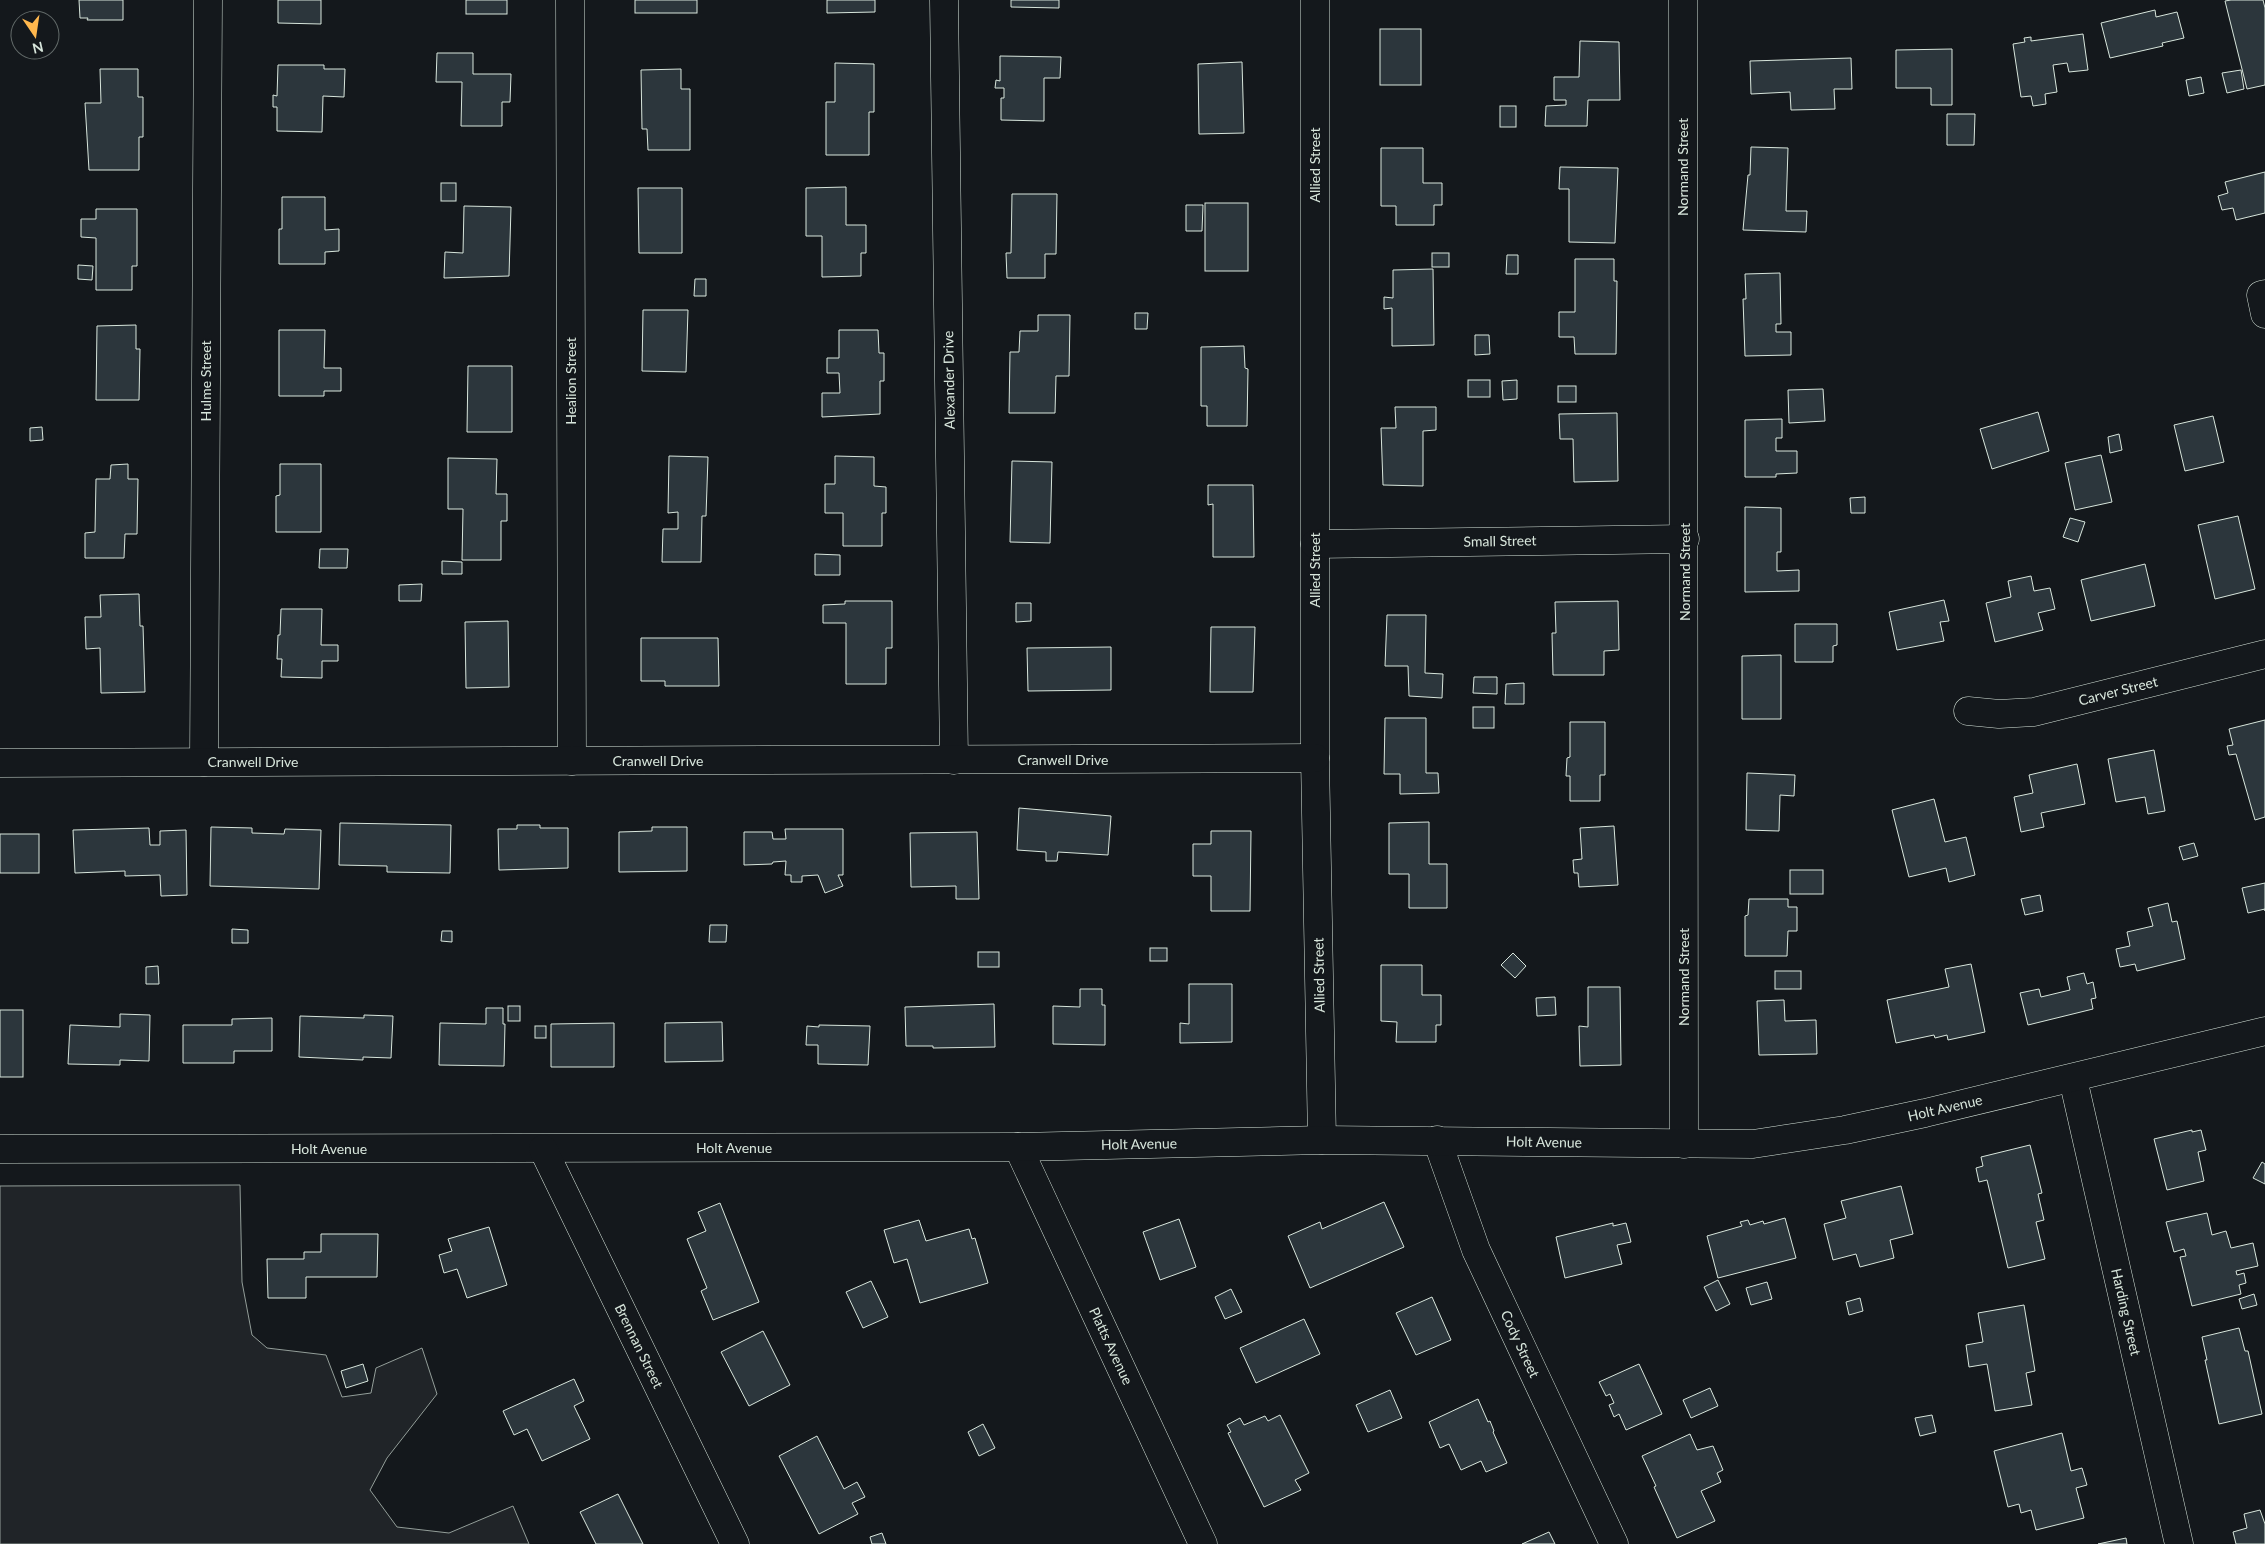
<svg xmlns="http://www.w3.org/2000/svg" width="2265" height="1544" font-family="Lato,sans-serif">
<style>
.green{fill:#202428;stroke:#939e99}
.building{fill:#2c363c;stroke:#d8e6dc}
.lines{fill:none;stroke-linecap:round;stroke-linejoin:round}
.street-casing{stroke:#d8e6dc;stroke-width:29}
.street{stroke:#14181c;stroke-width:28}
.labels{text-anchor:middle;stroke-width:4;stroke-linejoin:round;paint-order:stroke}
.street-label{font-size:14px;fill:#d8e6dc;stroke:#14181c}
</style>
<rect width="100%" height="100%" fill="#14181c"/>
<polygon class="green" points="240,1185 242,1282 252,1335 267,1348 326,1355 342,1397 371,1393 376,1368 422,1348 437,1394 387,1458 370,1490 397,1527 449,1533 513,1506 529,1544 0,1544 0,1186"/>
<g class="building">
<polygon points="79,0 123,0 123,20 87,20 88,18 80,18"/>
<polygon points="278,0 321,0 321,24 278,23"/>
<rect x="466" y="0" width="41" height="14"/>
<rect x="635" y="0" width="62" height="13"/>
<polygon points="827,0 875,0 875,12 827,13"/>
<polygon points="1011,0 1059,0 1059,8 1011,7"/>
<polygon points="2231,0 2263,0 2265,8 2265,85 2247,89 2225,1"/>
<polygon points="2155,10 2156,17 2177,12 2184,38 2162,43 2163,46 2110,58 2101,23"/>
<rect x="1380" y="29" width="41" height="56"/>
<polygon points="2083,34 2088,70 2069,72 2067,63 2053,65 2057,92 2045,94 2046,104 2033,106 2031,96 2021,97 2013,44 2025,42 2024,38 2031,37 2031,41"/>
<polygon points="1580,41 1619,42 1620,100 1588,100 1587,126 1545,126 1546,106 1566,105 1566,100 1554,100 1554,77 1579,77"/>
<polygon points="1952,49 1952,105 1931,105 1931,88 1896,88 1896,50"/>
<polygon points="437,53 473,53 473,74 511,74 510,102 502,102 502,126 461,126 462,82 436,82"/>
<polygon points="1000,56 1061,57 1060,78 1044,78 1044,121 1001,120 1001,98 1004,98 1004,88 995,88 996,80 1000,81"/>
<polygon points="1851,58 1852,89 1834,89 1835,109 1791,110 1790,92 1751,94 1750,61"/>
<polygon points="1242,62 1244,133 1199,134 1198,64"/>
<polygon points="835,63 874,64 874,112 869,112 869,155 826,155 826,102 835,102"/>
<polygon points="278,65 324,65 324,69 345,69 344,97 323,96 322,132 277,131 277,107 273,107 273,95 277,96"/>
<polygon points="100,69 138,69 138,97 143,97 143,137 139,137 139,170 89,170 85,103 101,103"/>
<polygon points="681,69 681,89 690,89 690,150 648,150 647,129 642,129 641,70"/>
<polygon points="2241,70 2244,89 2227,93 2222,73"/>
<polygon points="2201,77 2204,93 2189,96 2186,80"/>
<rect x="1500" y="106" width="16" height="21"/>
<polygon points="1947,114 1975,114 1974,145 1947,145"/>
<polygon points="1751,147 1788,148 1786,211 1807,211 1806,232 1743,230 1748,175 1750,175"/>
<polygon points="1381,148 1423,148 1423,183 1442,183 1442,205 1434,205 1434,225 1396,225 1396,206 1381,206"/>
<polygon points="1560,167 1618,168 1615,243 1569,242 1569,189 1559,189"/>
<polygon points="2265,172 2265,213 2236,220 2233,208 2222,210 2218,196 2228,193 2225,182"/>
<rect x="441" y="183" width="15" height="18"/>
<polygon points="846,187 846,225 866,225 866,253 861,253 861,276 822,277 822,236 806,236 806,188"/>
<polygon points="638,188 682,188 682,253 639,253"/>
<polygon points="1012,194 1057,194 1056,254 1045,254 1045,278 1007,278 1006,253 1011,253"/>
<polygon points="282,197 325,197 325,230 339,229 339,251 325,252 325,264 279,264 279,229 282,229"/>
<rect x="1205" y="203" width="43" height="68"/>
<polygon points="1186,205 1203,205 1202,231 1186,231"/>
<polygon points="464,206 511,207 509,276 444,278 445,252 463,253"/>
<polygon points="96,209 137,209 137,266 132,266 132,290 96,290 96,238 81,237 81,219 96,219"/>
<rect x="1432" y="253" width="17" height="14"/>
<polygon points="1507,255 1518,255 1518,274 1506,274"/>
<polygon points="1575,259 1614,259 1614,281 1617,281 1616,354 1575,354 1574,337 1559,337 1559,312 1575,312"/>
<polygon points="78,265 93,266 92,280 78,279"/>
<polygon points="1433,269 1434,345 1392,346 1392,308 1384,309 1384,297 1393,298 1393,270"/>
<polygon points="1780,273 1781,324 1776,324 1776,332 1791,332 1791,355 1745,356 1743,299 1746,299 1745,274"/>
<polygon points="695,279 706,279 706,296 694,296"/>
<polygon points="643,310 688,310 686,372 642,371"/>
<polygon points="1135,313 1148,313 1147,329 1135,329"/>
<polygon points="1038,315 1070,315 1069,376 1056,376 1055,413 1009,413 1010,352 1019,352 1020,331 1038,331"/>
<polygon points="136,325 136,349 140,349 139,400 96,400 97,326"/>
<polygon points="279,330 325,330 324,368 341,368 341,391 324,391 324,396 279,396"/>
<polygon points="839,330 878,330 879,353 884,353 884,381 880,381 880,414 822,417 822,393 840,393 839,373 827,373 827,358 839,358"/>
<polygon points="1475,335 1489,335 1490,354 1475,355"/>
<polygon points="1244,346 1245,368 1248,369 1247,426 1207,426 1207,406 1201,406 1201,347"/>
<polygon points="468,366 512,366 512,432 467,432"/>
<rect x="1468" y="380" width="22" height="17"/>
<polygon points="1517,380 1517,399 1503,400 1502,381"/>
<rect x="1558" y="386" width="18" height="16"/>
<polygon points="1823,389 1825,421 1789,423 1788,390"/>
<polygon points="1395,407 1436,407 1436,430 1423,431 1423,486 1383,485 1381,428 1396,428"/>
<polygon points="2038,412 2049,451 1992,469 1980,429"/>
<polygon points="1617,413 1618,481 1574,482 1573,439 1560,439 1559,414"/>
<polygon points="2213,416 2224,462 2185,471 2174,425"/>
<polygon points="1782,419 1782,438 1776,438 1776,451 1797,451 1797,473 1776,474 1776,477 1745,477 1745,420"/>
<polygon points="42,427 43,440 30,441 30,428"/>
<polygon points="2119,434 2122,450 2110,453 2108,437"/>
<polygon points="2101,455 2112,502 2075,510 2065,463"/>
<polygon points="669,456 708,457 706,516 702,516 701,562 662,562 663,529 678,529 678,512 668,513"/>
<polygon points="835,456 874,457 874,486 886,487 886,513 882,513 882,546 843,546 843,513 825,513 825,484 835,484"/>
<polygon points="448,458 497,459 496,494 507,494 507,521 501,521 501,560 462,560 463,509 448,509"/>
<polygon points="1012,461 1052,462 1050,543 1010,542"/>
<polygon points="128,464 128,479 138,479 137,534 125,534 124,558 85,558 85,533 95,532 96,479 110,479 111,465"/>
<polygon points="280,464 321,464 321,532 276,532 276,496 280,495"/>
<polygon points="1208,485 1253,485 1254,557 1213,557 1213,504 1208,505"/>
<polygon points="1865,497 1865,513 1851,513 1850,498"/>
<polygon points="1745,507 1781,508 1781,552 1777,552 1777,571 1799,570 1799,591 1745,592"/>
<polygon points="2238,516 2255,589 2215,599 2198,525"/>
<polygon points="2070,518 2085,522 2078,542 2063,537"/>
<polygon points="320,549 348,549 347,568 319,568"/>
<polygon points="815,554 840,555 840,575 815,575"/>
<polygon points="442,561 462,562 462,574 442,574"/>
<polygon points="2145,564 2155,606 2091,621 2081,580"/>
<polygon points="2031,576 2034,591 2050,588 2055,609 2038,613 2043,630 1995,642 1986,603 2011,597 2008,581"/>
<polygon points="422,584 421,601 399,601 399,585"/>
<polygon points="139,594 140,626 143,626 145,692 101,693 100,648 86,649 85,617 101,617 100,595"/>
<polygon points="1944,600 1949,621 1940,622 1944,641 1897,650 1889,612"/>
<polygon points="845,601 892,601 892,648 886,648 886,684 846,684 846,623 823,623 823,605 845,604"/>
<polygon points="1618,601 1619,650 1604,651 1604,675 1553,675 1552,633 1556,633 1555,602"/>
<polygon points="1016,603 1031,603 1031,621 1016,622"/>
<polygon points="281,609 322,609 321,645 338,645 338,661 322,661 322,678 281,677 282,659 277,659 278,635 280,635"/>
<polygon points="1387,615 1426,615 1425,673 1443,674 1442,698 1409,696 1408,666 1385,666"/>
<polygon points="508,621 509,687 466,688 465,622"/>
<polygon points="1795,624 1837,624 1837,645 1833,646 1833,662 1795,662"/>
<polygon points="1211,627 1255,627 1253,692 1210,692"/>
<polygon points="641,638 718,638 719,686 665,686 665,681 641,681"/>
<polygon points="1111,647 1111,690 1028,691 1027,648"/>
<polygon points="1781,655 1781,719 1742,719 1742,656"/>
<polygon points="1474,677 1497,677 1497,694 1473,693"/>
<polygon points="1524,683 1524,704 1505,704 1506,684"/>
<rect x="1473" y="707" width="21" height="21"/>
<polygon points="1385,718 1426,718 1426,773 1438,773 1439,793 1400,794 1400,774 1384,774"/>
<polygon points="2265,720 2265,817 2255,820 2236,754 2229,755 2227,746 2233,745 2229,729"/>
<polygon points="1570,722 1605,722 1605,775 1600,775 1600,801 1570,801 1570,776 1566,776 1567,758 1570,757"/>
<polygon points="2154,750 2165,811 2148,814 2145,797 2116,802 2108,759"/>
<polygon points="2077,764 2085,804 2041,813 2044,827 2021,832 2014,797 2033,793 2029,775"/>
<polygon points="1747,773 1795,775 1794,796 1780,795 1779,831 1746,830"/>
<polygon points="1934,799 1945,842 1966,837 1975,875 1949,882 1946,868 1909,877 1892,810"/>
<polygon points="1019,808 1111,816 1108,855 1058,852 1057,861 1046,861 1046,852 1017,850"/>
<polygon points="1429,822 1429,864 1447,864 1447,908 1409,908 1409,874 1389,874 1389,823"/>
<polygon points="340,823 451,825 450,873 387,872 387,866 339,865"/>
<polygon points="517,825 540,825 540,828 568,828 568,868 499,870 498,829 517,829"/>
<polygon points="1614,826 1618,885 1579,887 1578,873 1574,873 1573,860 1582,859 1580,828"/>
<polygon points="211,827 252,828 252,833 284,834 285,829 321,830 319,889 210,886"/>
<polygon points="652,827 687,827 687,871 619,872 619,832 652,831"/>
<polygon points="149,828 150,845 160,845 160,831 186,830 187,895 161,896 160,875 125,876 125,871 75,873 73,830"/>
<polygon points="785,829 843,829 843,875 838,875 843,886 825,893 818,875 802,876 802,882 791,882 791,875 785,875 786,861 773,862 772,864 744,865 744,832 772,832 773,839 786,839"/>
<polygon points="1211,831 1251,831 1250,911 1211,911 1211,876 1193,876 1193,844 1211,844"/>
<polygon points="977,832 979,899 956,899 956,886 911,887 910,833"/>
<rect x="0" y="834" width="39" height="39"/>
<polygon points="2194,843 2198,856 2183,860 2179,847"/>
<rect x="1790" y="870" width="33" height="24"/>
<polygon points="2265,883 2265,911 2265,909 2248,913 2242,888"/>
<polygon points="2040,895 2043,911 2025,915 2021,899"/>
<polygon points="1749,899 1788,899 1788,907 1797,907 1797,931 1788,931 1787,956 1745,956 1745,916 1748,915"/>
<polygon points="2168,903 2172,922 2177,921 2185,959 2137,971 2135,964 2120,967 2116,949 2130,946 2127,932 2153,926 2148,908"/>
<polygon points="710,925 727,925 726,942 709,942"/>
<polygon points="232,929 248,930 248,943 232,943"/>
<polygon points="442,931 452,931 452,942 441,941"/>
<rect x="1150" y="948" width="17" height="13"/>
<rect x="978" y="952" width="21" height="15"/>
<polygon points="1513,953 1526,966 1515,978 1501,965"/>
<polygon points="1971,964 1985,1032 1948,1040 1947,1035 1935,1038 1934,1035 1896,1043 1887,1000 1949,987 1945,969"/>
<polygon points="1381,965 1422,965 1422,995 1441,995 1441,1025 1436,1025 1436,1042 1396,1042 1397,1022 1381,1021"/>
<polygon points="158,966 159,984 146,984 146,967"/>
<rect x="1775" y="971" width="26" height="18"/>
<polygon points="2084,973 2087,984 2093,982 2096,998 2091,999 2093,1009 2028,1025 2020,993 2039,989 2041,997 2070,990 2067,977"/>
<polygon points="1189,984 1232,984 1232,1042 1180,1043 1180,1023 1189,1024"/>
<polygon points="1588,987 1620,987 1621,1065 1580,1066 1579,1026 1588,1027"/>
<polygon points="1080,989 1102,989 1102,1005 1105,1005 1105,1045 1053,1044 1053,1006 1080,1007"/>
<polygon points="1555,997 1556,1015 1537,1016 1536,998"/>
<polygon points="1784,1000 1785,1021 1816,1020 1817,1054 1759,1055 1757,1001"/>
<polygon points="994,1004 995,1047 933,1048 933,1046 906,1046 905,1007"/>
<rect x="508" y="1006" width="12" height="15"/>
<polygon points="486,1008 503,1008 503,1024 505,1024 504,1066 439,1065 440,1023 486,1024"/>
<rect x="0" y="1010" width="23" height="67"/>
<polygon points="120,1014 150,1015 149,1061 120,1060 120,1065 68,1064 70,1025 120,1027"/>
<polygon points="364,1015 393,1016 391,1058 363,1057 363,1060 299,1057 300,1016 364,1018"/>
<polygon points="272,1018 272,1051 234,1051 234,1063 183,1063 183,1025 232,1025 232,1019"/>
<polygon points="722,1022 723,1061 665,1062 665,1023"/>
<polygon points="614,1023 614,1067 551,1067 551,1024"/>
<polygon points="819,1025 870,1026 868,1065 818,1064 818,1045 806,1045 807,1026 819,1027"/>
<rect x="535" y="1026" width="11" height="12"/>
<polygon points="2192,1130 2192,1132 2201,1130 2206,1150 2198,1152 2204,1181 2167,1190 2154,1139"/>
<polygon points="2030,1145 2042,1193 2038,1194 2044,1220 2036,1222 2045,1259 2008,1268 1987,1180 1979,1182 1976,1168 1983,1166 1981,1157"/>
<polygon points="2262,1162 2265,1164 2265,1184 2253,1178"/>
<polygon points="1901,1186 1913,1234 1890,1240 1894,1258 1860,1267 1856,1254 1833,1260 1824,1224 1846,1218 1841,1201"/>
<polygon points="1384,1202 1404,1247 1310,1288 1288,1236 1320,1222 1322,1229"/>
<polygon points="720,1203 759,1302 713,1320 701,1291 707,1288 687,1239 706,1231 698,1212"/>
<polygon points="2207,1213 2212,1235 2226,1231 2231,1248 2253,1243 2258,1266 2236,1271 2237,1275 2244,1273 2246,1283 2239,1285 2241,1294 2192,1306 2180,1257 2186,1256 2184,1249 2174,1252 2166,1222"/>
<polygon points="1785,1218 1796,1258 1718,1278 1707,1236 1742,1226 1740,1222 1748,1220 1750,1225 1763,1221 1764,1224"/>
<polygon points="1179,1219 1196,1267 1160,1280 1143,1232"/>
<polygon points="919,1220 926,1241 969,1229 972,1239 975,1238 988,1283 920,1303 907,1259 894,1263 884,1230"/>
<polygon points="1613,1223 1613,1226 1626,1223 1631,1242 1617,1245 1622,1264 1565,1278 1556,1237"/>
<polygon points="489,1227 507,1285 467,1298 457,1269 444,1273 439,1255 452,1251 448,1239"/>
<polygon points="321,1234 378,1234 377,1277 306,1277 306,1298 268,1298 267,1259 304,1259 304,1252 321,1252"/>
<polygon points="1718,1280 1730,1304 1716,1311 1704,1287"/>
<polygon points="871,1281 888,1317 863,1328 846,1292"/>
<polygon points="1767,1282 1772,1299 1751,1305 1746,1288"/>
<polygon points="1231,1289 1242,1312 1225,1319 1215,1297"/>
<polygon points="2254,1294 2257,1305 2242,1309 2239,1299"/>
<polygon points="1432,1297 1451,1340 1416,1355 1396,1313"/>
<polygon points="1860,1298 1863,1311 1849,1315 1846,1302"/>
<polygon points="2024,1305 2035,1371 2026,1373 2032,1405 1995,1411 1987,1364 1969,1367 1966,1345 1983,1342 1978,1313"/>
<polygon points="1304,1319 1320,1354 1256,1383 1240,1348"/>
<polygon points="2239,1328 2245,1351 2248,1351 2262,1414 2219,1424 2205,1360 2207,1360 2202,1337"/>
<polygon points="763,1331 790,1385 749,1406 721,1352"/>
<polygon points="363,1364 368,1381 346,1388 341,1371"/>
<polygon points="1639,1364 1662,1414 1626,1430 1619,1414 1614,1417 1609,1405 1614,1403 1610,1394 1606,1396 1599,1382"/>
<polygon points="574,1379 584,1401 574,1406 590,1439 542,1461 527,1429 514,1435 503,1411"/>
<polygon points="1710,1388 1718,1406 1691,1418 1683,1400"/>
<polygon points="1390,1390 1402,1418 1368,1432 1356,1405"/>
<polygon points="1478,1399 1488,1422 1490,1421 1494,1431 1493,1432 1507,1463 1486,1472 1481,1461 1461,1470 1449,1444 1440,1448 1429,1422"/>
<polygon points="1280,1415 1309,1473 1295,1480 1301,1490 1264,1507 1228,1433 1231,1432 1227,1425 1240,1418 1244,1425 1265,1416 1268,1421"/>
<polygon points="1932,1415 1936,1432 1920,1436 1915,1418"/>
<polygon points="983,1424 995,1448 979,1456 968,1432"/>
<polygon points="2062,1433 2071,1471 2082,1468 2087,1485 2076,1488 2084,1518 2036,1530 2031,1510 2021,1513 2019,1504 2008,1507 1994,1451"/>
<polygon points="1690,1434 1697,1450 1713,1446 1723,1470 1717,1473 1721,1482 1701,1491 1715,1521 1677,1538 1654,1487 1656,1486 1642,1456"/>
<polygon points="817,1436 844,1489 857,1482 865,1497 852,1503 858,1514 819,1534 779,1456"/>
<polygon points="618,1494 643,1544 596,1544 580,1512"/>
<polygon points="2260,1510 2265,1524 2265,1544 2236,1544 2233,1532 2247,1528 2244,1514"/>
<polygon points="1549,1532 1555,1544 1522,1544"/>
<polygon points="882,1533 886,1544 872,1544 870,1537"/>
<polygon points="2126,1538 2127,1544 2098,1544"/>
</g>
<g class="lines">
<defs>
<g id="street">
<polyline points="570,0 572,761"/>
<polyline points="944,0 954,760"/>
<polyline points="1315,0 1315,758 1322,1140"/>
<polyline points="1683,0 1684,1144"/>
<polyline points="2265,294 2261,295 2265,314"/>
<polyline points="1315,544 1685,539"/>
<polyline points="1968,711 1999,714 2034,712 2265,654"/>
<polyline points="204,762 208,0"/>
<polyline points="0,763 1315,758"/>
<polyline points="2073,1079 2179,1544"/>
<polyline points="1437,1140 1476,1250 1614,1544"/>
<polyline points="1018,1147 1203,1544"/>
<polyline points="0,1149 1018,1147 1322,1140 1753,1144 1845,1130 1925,1113 2265,1031"/>
<polyline points="543,1149 735,1544"/>
</g>
</defs>
<use href="#street" class="street-casing"/>
<use href="#street" class="street"/>
</g>
<g class="labels">
<g class="street-label">
<text transform="translate(1315 165) rotate(-90)" y="5">Allied Street</text>
<text transform="translate(1683 167) rotate(-90)" y="5">Normand Street</text>
<text transform="translate(949 380) rotate(-91)" y="5">Alexander Drive</text>
<text transform="translate(206 381) rotate(-90)" y="5">Hulme Street</text>
<text transform="translate(571 381) rotate(-90)" y="5">Healion Street</text>
<text transform="translate(1500 541) rotate(-1)" y="5">Small Street</text>
<text transform="translate(1315 570) rotate(-90)" y="5">Allied Street</text>
<text transform="translate(1685 572) rotate(-90)" y="5">Normand Street</text>
<text transform="translate(2118 691) rotate(-14)" y="5">Carver Street</text>
<text x="1063" y="765">Cranwell Drive</text>
<text x="658" y="766">Cranwell Drive</text>
<text x="253" y="767">Cranwell Drive</text>
<text transform="translate(1319 975) rotate(-91)" y="5">Allied Street</text>
<text transform="translate(1684 977) rotate(-90)" y="5">Normand Street</text>
<text transform="translate(1945 1108) rotate(-13)" y="5">Holt Avenue</text>
<text transform="translate(1544 1142) rotate(1)" y="5">Holt Avenue</text>
<text transform="translate(1139 1144) rotate(-1)" y="5">Holt Avenue</text>
<text x="734" y="1153">Holt Avenue</text>
<text x="329" y="1154">Holt Avenue</text>
<text transform="translate(2126 1312) rotate(77)" y="5">Harding Street</text>
<text transform="translate(1520 1344) rotate(65)" y="5">Cody Street</text>
<text transform="translate(639 1346) rotate(64)" y="5">Brennan Street</text>
<text transform="translate(1111 1346) rotate(65)" y="5">Platts Avenue</text>
</g>
</g>
<g transform="translate(35 35) rotate(167)"><circle r="24" fill="#14181c" stroke="#626a69"/>
<path d="M0-4L9 19L0 12L-9 19Z" fill="#ffb74d"/>
<text y="-8" font-size="14" font-weight="bold" text-anchor="middle" fill="#d8e6dc">N</text>
</g>
</svg>
